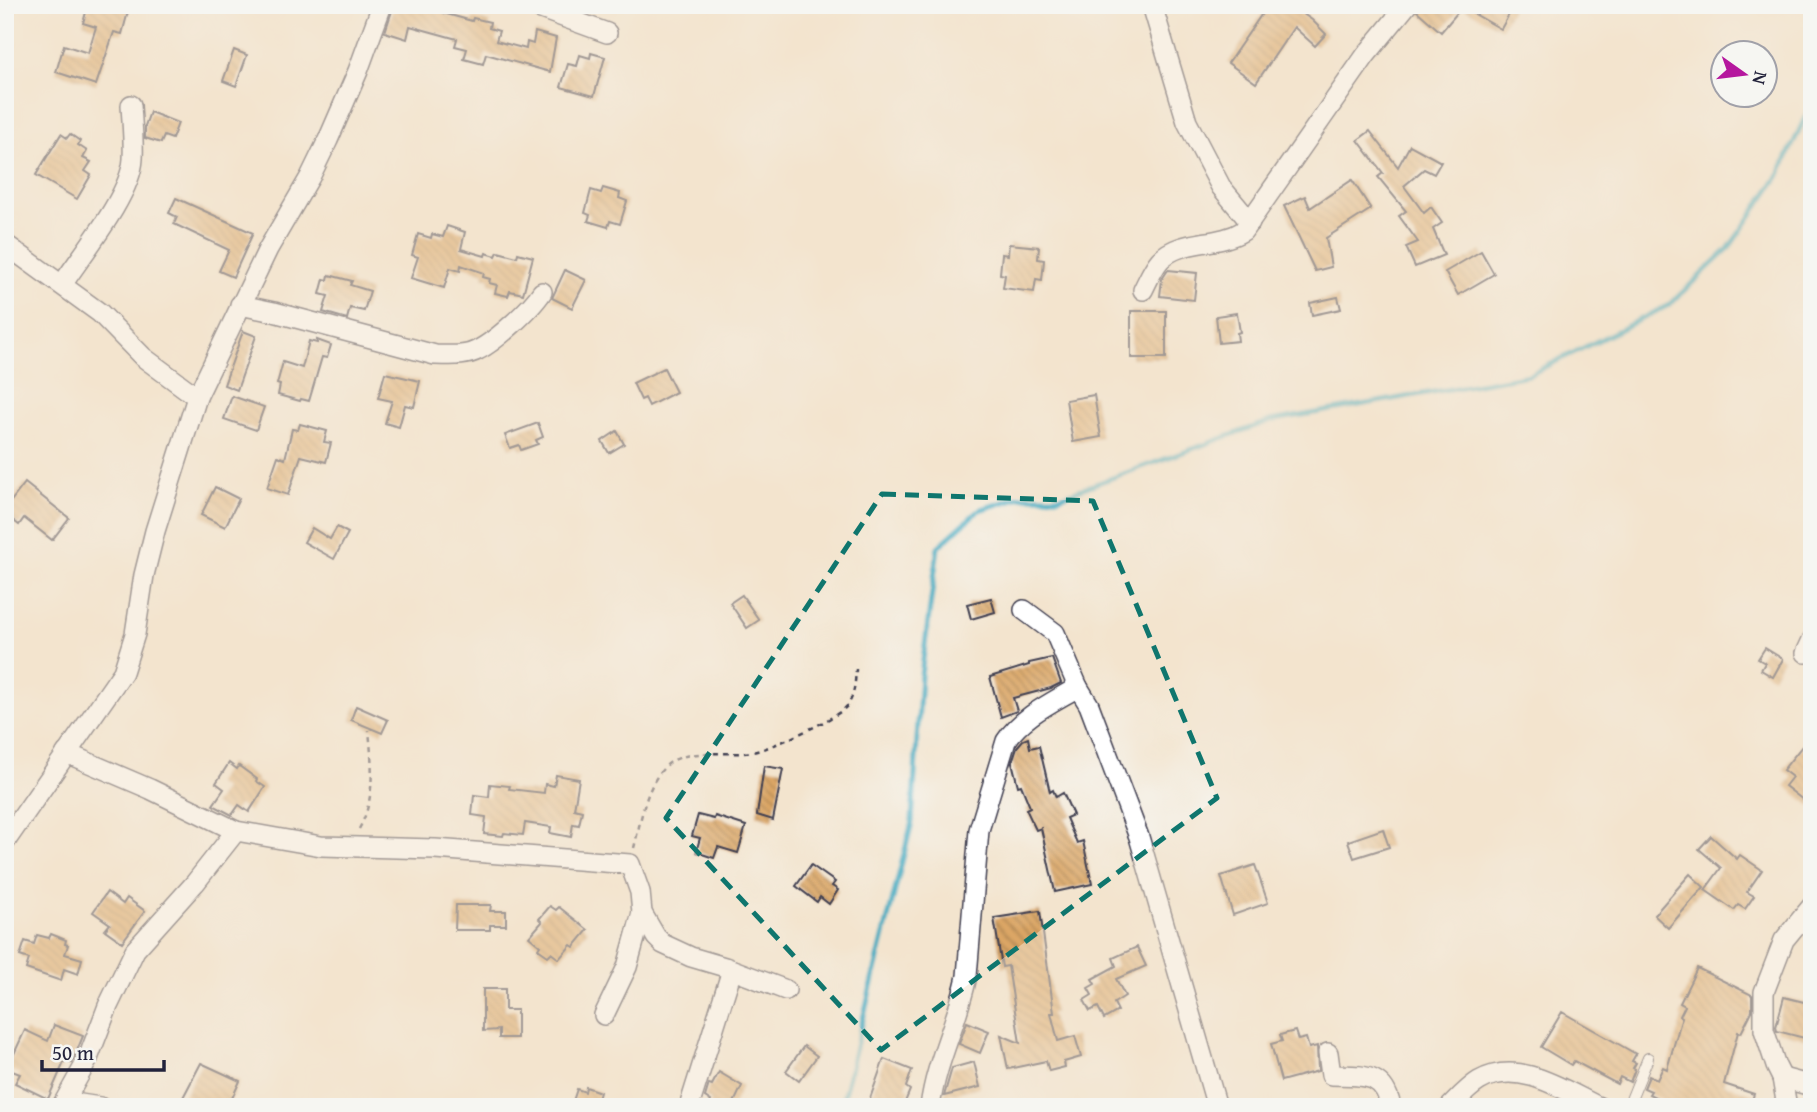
<svg xmlns="http://www.w3.org/2000/svg" width="1817" height="1112" font-family="'Gentium Book Plus',serif">
<style>
.lines{fill:none;stroke-linecap:round;stroke-linejoin:round}
.stream{stroke:#3fa9bf;stroke-width:5}
.building{fill:url(#building-back-hatch)}
.service-casing{stroke:#413f51;stroke-width:12}
.minor-casing{stroke:#413f51;stroke-width:22}
.path{stroke:#413f51;stroke-width:2.5;stroke-dasharray:5 5;stroke-linecap:butt}
.service{stroke:#fff;stroke-width:10}
.minor{stroke:#fff;stroke-width:19}
.marked{fill:none;stroke:#0f766e;stroke-width:5;stroke-dasharray:14 9;stroke-linejoin:round}
</style>
<defs>
<pattern id="building-back-hatch" width="6" height="6" patternUnits="userSpaceOnUse" patternTransform="scale(1.75)"><rect width="6" height="6" fill="#dba665"/><path d="M-1 5l2 2M0 0l6 6M5-1l2 2" fill="none" stroke="#b18754"/></pattern>
</defs>
<rect width="100%" height="100%" fill="#f6f6f2"/>
<filter id="ink" filterUnits="userSpaceOnUse"><feTurbulence type="fractalNoise" baseFrequency=".0143" numOctaves="2"/><feDisplacementMap in="SourceGraphic" scale="14" xChannelSelector="R" yChannelSelector="G"/><feConvolveMatrix kernelMatrix="1 2 1 2 8 2 1 2 1" color-interpolation-filters="sRGB"/></filter>
<filter id="wash" filterUnits="userSpaceOnUse"><feTurbulence type="fractalNoise" baseFrequency=".00686" numOctaves="4" result="noise"/><feDisplacementMap in="SourceGraphic" scale="28" xChannelSelector="R" yChannelSelector="G"/><feGaussianBlur stdDeviation="1.57" result="paint"/><feColorMatrix in="noise" values="0 0 0 0 0 0 0 0 0 0 0 0 0 0 0 0 0 1.4 0 .05"/><feComposite in="paint" operator="in"/></filter>
<g filter="url(#wash)">
<rect width="100%" height="100%" fill="#f3e4ce"/>
<g class="lines">
<polyline class="stream" points="841,1107 912,822 921,675 938,547 979,510 1020,497 1059,497 1270,421 1529,375 1669,305 1728,249 1778,177 1812,102"/>
</g>
<g id="blocks">
<g class="building">
<polygon points="88,5 120,5 129,8 122,34 114,32 96,85 56,72 64,45 88,53 96,27 83,23"/>
<polygon points="394,5 445,5 443,13 472,21 473,18 490,22 489,28 499,31 496,41 526,49 527,42 533,44 535,32 556,38 550,72 486,54 483,64 464,59 467,49 455,46 457,39 410,26 407,39 385,32"/>
<polygon points="1268,5 1290,5 1312,20 1326,34 1315,46 1294,27 1256,83 1228,63"/>
<polygon points="1419,5 1505,5 1512,9 1501,29 1462,7 1441,32 1417,11"/>
<polygon points="234,50 247,55 236,86 223,81"/>
<polygon points="591,53 605,57 594,96 561,87 568,64 577,66 580,55 590,58"/>
<polygon points="150,112 178,123 172,139 164,136 161,143 145,138 145,126"/>
<polygon points="1370,131 1398,167 1410,145 1441,162 1434,174 1424,169 1404,186 1424,213 1431,207 1442,223 1433,229 1444,255 1415,267 1406,247 1418,242 1399,216 1406,211 1378,177 1383,173 1358,140"/>
<polygon points="61,134 67,138 70,134 80,141 78,145 87,151 83,158 91,162 85,171 91,175 77,199 36,175"/>
<polygon points="1352,180 1371,209 1326,238 1331,267 1315,271 1284,206 1305,196 1310,208"/>
<polygon points="603,188 620,193 619,198 627,201 620,224 610,221 608,227 588,221 590,215 585,213 591,190 601,193"/>
<polygon points="176,198 253,233 233,277 219,271 229,250 174,224 177,217 169,213"/>
<polygon points="447,226 465,232 461,249 485,256 486,253 496,256 498,252 517,257 518,253 533,257 523,294 510,291 508,296 495,293 497,285 489,283 490,279 483,277 484,273 461,265 460,271 450,268 444,288 411,278 418,257 412,255 418,234 431,238 432,234 443,237"/>
<polygon points="1009,244 1039,247 1038,259 1044,260 1042,280 1036,279 1034,292 1003,288 1005,275 1000,274 1002,254 1008,255"/>
<polygon points="1481,251 1494,274 1458,295 1445,272"/>
<polygon points="565,270 586,280 572,308 552,298"/>
<polygon points="1168,270 1197,273 1194,300 1160,296 1162,279"/>
<polygon points="329,275 352,281 350,285 370,291 364,311 350,308 347,319 323,312 328,296 320,294 324,279 328,280"/>
<polygon points="1338,297 1341,309 1312,315 1310,303"/>
<rect x="1131" y="311" width="35" height="47"/>
<polygon points="1237,313 1240,332 1237,333 1238,341 1219,343 1216,316"/>
<polygon points="243,331 256,336 237,390 224,385"/>
<polygon points="317,340 331,345 327,358 322,357 309,401 301,399 300,401 278,395 280,385 277,384 283,362 302,368 309,341 317,343"/>
<polygon points="664,368 676,392 649,406 645,398 641,400 633,383"/>
<polygon points="385,373 420,381 414,407 405,405 399,427 385,423 392,401 378,398"/>
<polygon points="1094,395 1101,437 1073,442 1066,400"/>
<polygon points="232,396 264,407 256,430 224,419"/>
<polygon points="538,423 543,437 536,440 538,444 521,450 519,445 510,448 505,435"/>
<polygon points="300,424 327,431 324,442 331,443 326,462 301,456 288,495 267,488 278,456 285,459 292,429 298,430"/>
<polygon points="617,431 624,444 609,453 602,441"/>
<polygon points="25,483 69,518 52,540 24,518 19,525 5,514 5,509"/>
<polygon points="215,487 239,499 225,527 201,515"/>
<polygon points="337,527 348,533 334,559 304,542 312,528 330,539"/>
<polygon points="742,595 759,620 747,628 730,603"/>
<polygon points="991,598 995,612 971,619 967,604"/>
<polygon points="1765,648 1783,659 1773,677 1761,670 1765,663 1758,659"/>
<polygon points="1052,658 1061,683 1051,688 1013,698 1017,711 1001,717 990,677 1029,665 1029,663"/>
<polygon points="356,706 388,720 382,733 351,720"/>
<polygon points="1028,738 1030,748 1039,746 1050,792 1053,790 1056,797 1063,793 1073,815 1066,818 1077,843 1083,841 1092,884 1055,892 1041,828 1036,830 1026,809 1030,807 1021,785 1018,786 1012,762 1017,747 1023,740"/>
<polygon points="1803,745 1812,752 1812,807 1785,786 1792,777 1783,770"/>
<polygon points="229,763 237,769 239,766 257,779 256,781 265,787 249,812 239,805 232,815 213,805 224,789 216,783"/>
<polygon points="764,766 783,769 773,820 757,815"/>
<polygon points="556,775 579,779 574,809 582,811 579,825 573,824 571,837 550,833 551,827 525,823 523,835 504,833 503,836 484,834 486,817 472,815 474,795 489,797 490,784 510,786 509,789 544,793 545,784 554,786"/>
<polygon points="698,815 714,819 715,816 746,826 738,853 718,847 714,858 696,852 700,838 692,836"/>
<polygon points="1383,829 1389,847 1354,858 1348,841"/>
<polygon points="1711,836 1737,859 1740,855 1762,870 1747,892 1754,896 1745,909 1738,905 1734,910 1705,890 1721,868 1699,849"/>
<polygon points="811,865 835,882 832,886 838,890 829,904 820,897 817,902 796,886"/>
<polygon points="1255,865 1268,903 1233,915 1221,876"/>
<polygon points="1690,874 1704,887 1668,928 1654,915"/>
<polygon points="107,892 123,904 127,898 145,911 122,942 105,930 110,924 93,912"/>
<polygon points="456,905 491,905 490,911 506,911 506,925 490,925 490,930 455,930"/>
<polygon points="550,906 556,910 559,907 588,930 574,947 571,945 559,959 551,953 548,956 538,949 540,946 529,937 542,922 539,919"/>
<polygon points="1040,911 1054,1013 1051,1013 1058,1041 1075,1036 1081,1057 1064,1062 1065,1067 1049,1071 1046,1061 1008,1069 1001,1035 1020,1043 1008,966 1002,967 994,918"/>
<polygon points="51,934 66,940 65,944 68,945 65,954 82,959 78,974 64,969 61,981 26,969 29,959 20,956 25,941 34,944 37,935 49,938"/>
<polygon points="1137,947 1146,966 1116,979 1125,996 1114,1003 1118,1011 1104,1019 1098,1007 1090,1011 1084,1000 1092,995 1088,988 1095,984 1092,979 1116,966 1113,958"/>
<polygon points="1697,968 1752,995 1752,1011 1741,1033 1738,1032 1724,1084 1754,1094 1750,1107 1662,1107 1665,1102 1649,1094 1651,1091 1644,1088 1649,1076 1657,1080 1663,1067 1667,1069 1682,1017 1680,1016 1685,1006 1680,1003"/>
<polygon points="483,989 505,989 505,1010 517,1010 517,1038 499,1038 499,1030 483,1031"/>
<polygon points="1784,997 1812,1004 1812,1040 1777,1031 1776,1027"/>
<polygon points="1562,1012 1636,1054 1632,1061 1636,1063 1633,1068 1635,1069 1630,1082 1620,1077 1617,1084 1574,1061 1571,1065 1541,1047"/>
<polygon points="967,1022 989,1031 980,1053 959,1044"/>
<polygon points="54,1025 83,1036 72,1063 65,1060 48,1099 15,1083 20,1074 7,1069 25,1030 48,1041"/>
<polygon points="1295,1031 1298,1040 1306,1038 1309,1048 1317,1046 1318,1071 1281,1081 1271,1044 1282,1041 1280,1035"/>
<polygon points="804,1046 817,1056 799,1081 786,1071"/>
<polygon points="884,1059 912,1070 906,1087 910,1090 903,1107 867,1107"/>
<polygon points="974,1062 980,1087 944,1096 952,1068"/>
<polygon points="201,1063 240,1081 228,1107 178,1107"/>
<polygon points="719,1072 742,1086 732,1107 708,1107 711,1101 705,1097 709,1084 712,1085"/>
<polygon points="586,1087 600,1092 596,1107 571,1107 577,1089 585,1092"/>
</g>
</g>
</g>
<g filter="url(#ink)">
<use href="#blocks" fill-opacity="0" stroke="#413f51" stroke-width="2"/>
<g class="lines">
<defs>
<polyline id="service" points="1628,1107 1648,1058"/>
<g id="minor">
<polyline points="530,5 607,33"/>
<polyline points="1152,5 1187,122 1221,187 1250,222"/>
<polyline points="5,244 100,313 143,357 197,397"/>
<path d="M 62,285 C 82,254 131,195 133,159 C 134,142 132,123 131,105"/>
<path d="M 1143,290 C 1148,280 1153,268 1160,260 C 1181,238 1217,247 1243,231 L 1366,55 L 1407,5"/>
<path d="M 240,305 L 274,312 L 435,355 C 449,355 465,357 478,350 C 496,341 531,309 542,292"/>
<polyline points="1024,610 1055,633 1078,687 1089,705 1139,837 1217,1107"/>
<polyline points="1806,653 1812,640"/>
<polyline points="66,753 150,789 236,831 321,846 435,849 630,864 640,892 642,913 656,937 663,944 691,957 725,967 786,990"/>
<polyline points="5,842 123,672 135,634 144,575 155,531 197,397 268,249 310,177 328,140 358,71 382,5"/>
<polyline points="604,1015 627,967 642,913"/>
<path d="M 1328,1053 L 1331,1075 C 1361,1076 1384,1071 1391,1107"/>
<polyline points="1782,1078 1812,1086"/>
<polyline points="63,1104 87,1061 108,1006 135,950 195,883 236,831"/>
<polyline points="61,1107 63,1104 74,1103 100,1107"/>
<polyline points="689,1107 732,970"/>
<path d="M 930,1107 C 936,1061 958,1021 967,976 L 979,830 L 1006,741 C 1022,716 1053,702 1078,687"/>
<path d="M 1450,1107 C 1459,1098 1469,1087 1479,1081 C 1518,1058 1564,1090 1599,1107"/>
<polyline points="1787,1107 1782,1078 1776,1066 1764,1030 1764,992 1784,940 1812,906"/>
</g>
</defs>
<use href="#service" class="service-casing"/>
<use href="#minor" class="minor-casing"/>
<g class="path">
<polyline points="1803,5 1809,12"/>
<path d="M 359,829 C 376,798 372,764 369,730"/>
<path d="M 634,848 C 641,821 645,784 668,764 C 687,748 728,756 752,752 C 768,750 838,718 847,706 C 855,695 855,682 856,669"/>
</g>
<use href="#service" class="service"/>
<use href="#minor" class="minor"/>
</g>
</g>
<path d="M0 0H1817V1112H0ZM 882,494 L 1093,501 L 1217,798 L 881,1050 L 666,818 Z" fill="#f3e4ce" fill-opacity=".55" fill-rule="evenodd"/>
<path class="marked" d="M 882,494 L 1093,501 L 1217,798 L 881,1050 L 666,818 Z"/>
<rect width="1817" height="1112" fill="none" stroke="#f6f6f2" stroke-width="28"/>
<g transform="translate(1744 74) rotate(104)"><circle r="33" fill="#f6f6f2" stroke="#a1a1a9" stroke-width="2"/>
<path d="M0-5L12 26L0 18L-12 26Z" fill="#b5179e"/>
<text y="-10" font-size="19" font-weight="bold" text-anchor="middle" fill="#22223b">N</text>
</g>
<path d="M42 1060v10h122v-10" fill="none" stroke="#22223b" stroke-width="3.5"/>
<text x="52" y="1060" font-size="21" fill="#22223b" stroke="#f6f6f2" stroke-width="5" paint-order="stroke">50 m</text>
</svg>
